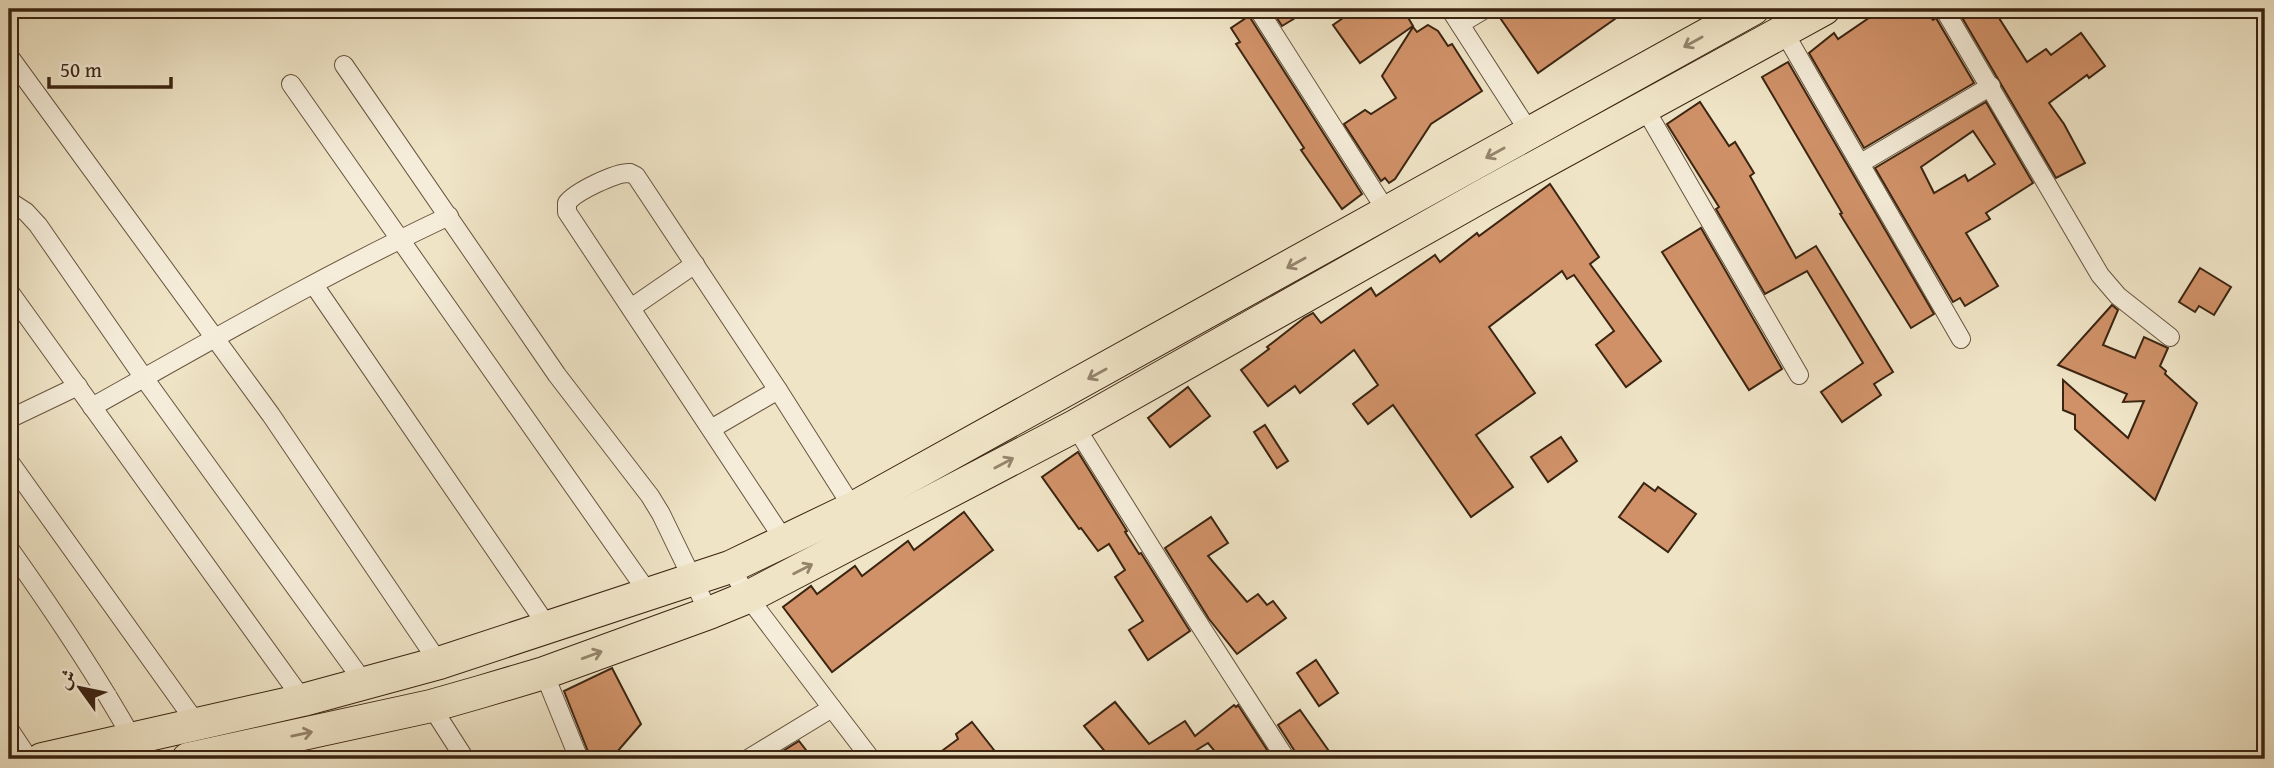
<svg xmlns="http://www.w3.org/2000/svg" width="2274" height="768" font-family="'Gentium Book Plus',Amiri,serif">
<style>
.building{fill:#d09168;stroke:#3b2411;stroke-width:2;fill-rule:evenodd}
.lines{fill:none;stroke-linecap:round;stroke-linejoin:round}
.street-casing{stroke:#68543e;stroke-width:20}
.highway-casing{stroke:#3b2411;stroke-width:34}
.street{stroke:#f5edda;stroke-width:18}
.highway{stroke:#efe4c6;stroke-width:32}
.oneway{stroke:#95846c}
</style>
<rect width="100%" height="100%" fill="#efe4c6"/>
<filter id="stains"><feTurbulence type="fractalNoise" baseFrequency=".00286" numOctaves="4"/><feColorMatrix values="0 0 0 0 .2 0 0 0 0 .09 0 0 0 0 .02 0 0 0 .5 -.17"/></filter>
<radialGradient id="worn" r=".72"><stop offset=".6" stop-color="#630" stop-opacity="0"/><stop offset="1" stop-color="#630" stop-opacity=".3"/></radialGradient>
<g class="building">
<polygon points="1271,9 1310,9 1282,26"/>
<polygon points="1356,9 1361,9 1367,18 1384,9 1403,9 1413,26 1360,63 1333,25"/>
<polygon points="1496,9 1629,9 1538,73 1496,12"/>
<polygon points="1882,9 1924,9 1933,20 1936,18 1974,83 1864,148 1809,53 1834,33 1838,39"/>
<polygon points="1957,9 2014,9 1999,18 2027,62 2046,49 2051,55 2081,33 2105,66 2089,78 2087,75 2049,103 2064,124 2085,163 2056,178"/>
<polygon points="1249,16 1362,194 1342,209 1301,150 1304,148 1236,44 1240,42 1231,28"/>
<polygon points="1428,25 1438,31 1448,46 1452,44 1482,91 1431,124 1395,179 1389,183 1385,178 1381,181 1344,124 1365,110 1371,114 1396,98 1382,76 1413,27 1417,32"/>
<polygon points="1788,62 1934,314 1911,328 1840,214 1842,213 1762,77"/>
<polygon points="1700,102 1729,146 1735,142 1754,173 1750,176 1796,258 1816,246 1893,372 1874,384 1881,395 1842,422 1821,392 1863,363 1807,271 1765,294 1716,209 1719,207 1667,124"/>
<path d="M 1986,102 L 2033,183 L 1986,213 L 1990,219 L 1966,233 L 1998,286 L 1965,306 L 1960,298 L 1953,302 L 1875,168 ZM 1973,131 L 1995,164 L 1968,181 L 1965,175 L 1934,193 L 1921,167 Z"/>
<polygon points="1550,184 1599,257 1590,264 1661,361 1626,387 1596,345 1614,331 1574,275 1567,279 1562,271 1489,327 1535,393 1476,435 1513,487 1471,517 1393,405 1368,424 1353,404 1378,385 1354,350 1300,393 1295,386 1268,406 1241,370 1269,349 1267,347 1304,318 1313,313 1321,323 1371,288 1376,296 1435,255 1440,262 1477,233 1479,236"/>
<polygon points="1701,228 1782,369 1749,390 1662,252"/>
<polygon points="2200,268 2231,287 2214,315 2199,306 2195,312 2179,302"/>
<polygon points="2112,305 2118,310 2103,345 2135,358 2144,337 2168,348 2160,366 2166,371 2165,374 2197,403 2155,500 2075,429 2075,415 2063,410 2063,380 2128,438 2144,401 2123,402 2127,394 2058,365"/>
<polygon points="1188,387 1210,416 1170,447 1148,418"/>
<polygon points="1265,425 1288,461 1277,468 1254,432"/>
<polygon points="1561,437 1577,461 1548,482 1531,457"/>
<polygon points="1078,452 1127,531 1125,532 1139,554 1141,553 1190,631 1148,660 1129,630 1143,621 1115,577 1125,570 1109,544 1098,551 1081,528 1079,529 1042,477"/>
<polygon points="1644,483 1655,491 1658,487 1696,514 1668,552 1619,517"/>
<polygon points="964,512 993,550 832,672 783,607 811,586 817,594 855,566 862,576 908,541 914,550"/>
<polygon points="1211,517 1228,543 1208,556 1247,602 1258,594 1267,605 1273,601 1286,618 1237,654 1209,619 1165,548"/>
<polygon points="1316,660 1338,693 1319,706 1297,673"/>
<polygon points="612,668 641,724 611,759 591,759 564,691"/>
<polygon points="1115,702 1149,744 1185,721 1195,736 1234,705 1236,707 1238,705 1273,759 1221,759 1208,743 1182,759 1111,759 1084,726"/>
<polygon points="1300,710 1331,754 1324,759 1297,759 1296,753 1278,725"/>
<polygon points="972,722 1001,759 931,759 958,739 956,734"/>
<polygon points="799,741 813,759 770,759"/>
</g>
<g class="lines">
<defs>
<g id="street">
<polyline points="1258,9 1387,212"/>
<polyline points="1450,9 1530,133"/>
<polyline points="1944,9 2100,275 2118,296 2170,337"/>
<polyline points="1460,24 1485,9"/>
<polyline points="1784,32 1961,339"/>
<polyline points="9,56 271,415 439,663"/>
<polyline points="344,65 557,375 650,496 661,514 709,613"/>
<polyline points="291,84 649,594"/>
<polyline points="1644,107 1799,375"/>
<polyline points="1861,163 1991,86"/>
<polyline points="9,201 26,212 38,225 144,378 365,684"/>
<polyline points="314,285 548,627"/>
<polyline points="9,291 303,700"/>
<polyline points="631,308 695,264"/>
<path d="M 92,407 C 210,341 327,273 449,216"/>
<polyline points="9,419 78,386"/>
<polyline points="1075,426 1192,613 1286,759"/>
<polyline points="711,429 778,390"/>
<polyline points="9,461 197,724"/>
<path d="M 784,540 L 567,212 L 567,203 C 575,192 616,172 630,173 L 636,176 L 778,390 L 853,508"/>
<path d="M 9,548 C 53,610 95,672 132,738"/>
<polyline points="730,567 748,597 832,708 748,759"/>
<polyline points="544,673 579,759"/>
<polyline points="431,706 465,759"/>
<polyline points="832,708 871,759"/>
<polyline points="9,729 29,759"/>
</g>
<g id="highway">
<polyline points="42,759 303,700 439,663 730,567 853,508 1753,9"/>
<polyline points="188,759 431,706 480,692 544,673 709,613 748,597 1075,426 1484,195 1824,9"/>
</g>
</defs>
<use href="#street" class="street-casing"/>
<use href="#highway" class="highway-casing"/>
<use href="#street" class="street"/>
<use href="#highway" class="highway"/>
</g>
<defs><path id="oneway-shaft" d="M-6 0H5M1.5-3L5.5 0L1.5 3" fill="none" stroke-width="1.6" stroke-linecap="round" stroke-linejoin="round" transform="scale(1.75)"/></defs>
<g class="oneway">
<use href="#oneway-shaft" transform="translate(1693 42) rotate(151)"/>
<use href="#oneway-shaft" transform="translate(1495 153) rotate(151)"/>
<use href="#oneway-shaft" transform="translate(1296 263) rotate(151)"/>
<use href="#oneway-shaft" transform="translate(1097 374) rotate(151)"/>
<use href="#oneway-shaft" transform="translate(1004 463) rotate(-28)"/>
<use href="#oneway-shaft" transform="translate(803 569) rotate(-27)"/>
<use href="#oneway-shaft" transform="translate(592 655) rotate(-20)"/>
<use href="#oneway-shaft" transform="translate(302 734) rotate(-12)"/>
</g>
<rect width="2274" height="768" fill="none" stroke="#efe4c6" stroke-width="35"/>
<rect x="10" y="10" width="2253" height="747" fill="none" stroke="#3b2411" stroke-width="3.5"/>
<rect x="18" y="18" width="2239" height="733" fill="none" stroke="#3b2411" stroke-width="2"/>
<g transform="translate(80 688) rotate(303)" stroke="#f5edda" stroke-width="5" paint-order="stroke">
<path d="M0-5L12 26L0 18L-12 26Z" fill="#3b2411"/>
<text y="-10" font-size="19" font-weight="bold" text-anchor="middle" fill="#3b2411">ش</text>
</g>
<path d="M49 77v10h122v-10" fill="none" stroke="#3b2411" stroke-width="3.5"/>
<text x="60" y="77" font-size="21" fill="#3b2411" stroke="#f5edda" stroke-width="5" paint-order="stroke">50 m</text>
<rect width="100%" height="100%" filter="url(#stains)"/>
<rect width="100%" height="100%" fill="url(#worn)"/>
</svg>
